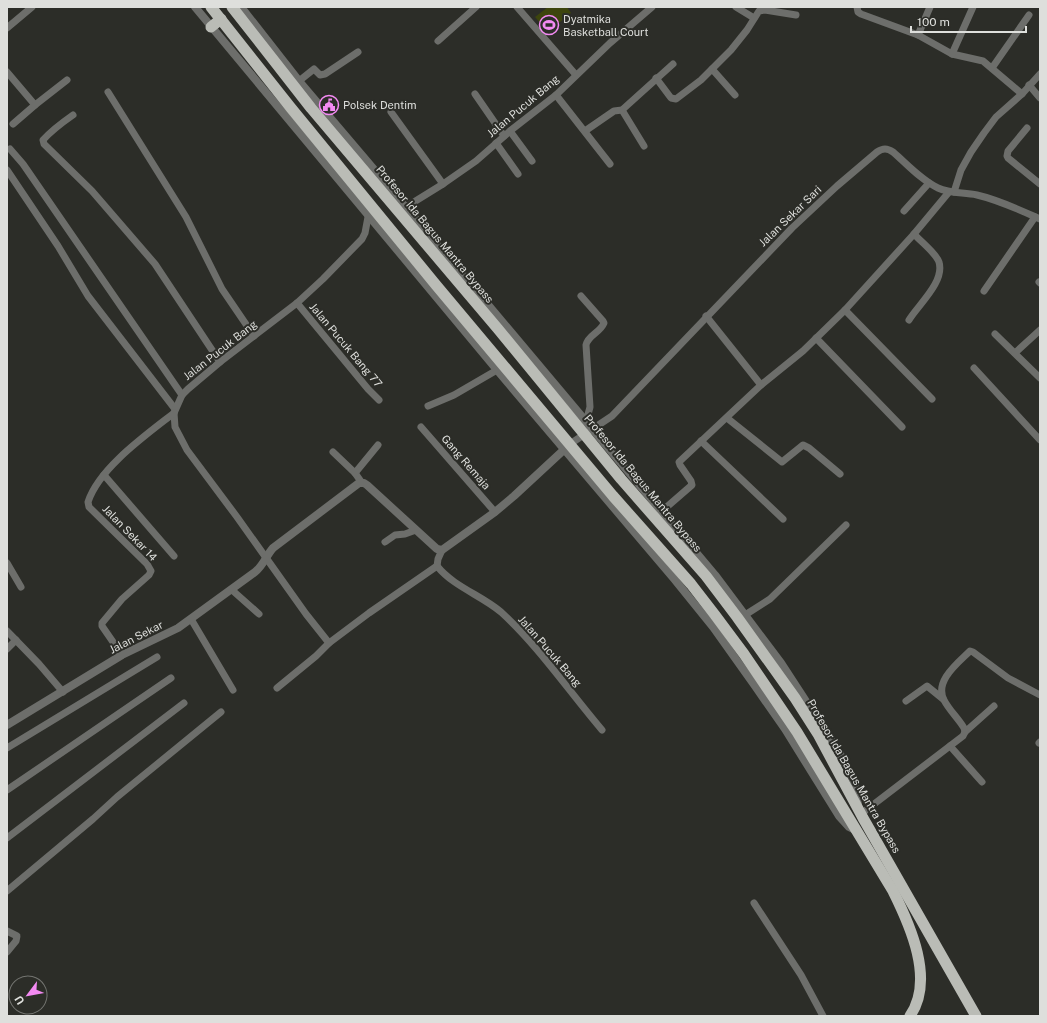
<svg xmlns="http://www.w3.org/2000/svg" width="1047" height="1023" font-family="'Public Sans',sans-serif">
<style>
.green{fill:#3d450d}
.lines{fill:none;stroke-linecap:round;stroke-linejoin:round}
.minor{stroke:#6d6e6b;stroke-width:7}
.tertiary{stroke:#6d6e6b;stroke-width:8}
.trunk{stroke:#babcb6;stroke-width:11}
.labels{text-anchor:middle;stroke-width:4;stroke-linejoin:round;paint-order:stroke}
.poi-label{font-size:11px;fill:#dedfdc;stroke:#2c2d28;text-anchor:start}
.street-label{font-size:11px;fill:#dedfdc;stroke:#2c2d28}
</style>
<rect width="100%" height="100%" fill="#2c2d28"/>
<polygon class="green" points="548,7 567,7 571,13 548,32 535,17"/>
<g class="lines">
<g class="minor">
<polyline points="517,7 576,75"/>
<polyline points="736,7 754,18"/>
<polyline points="857,7 858,12 861,14 918,35 952,54 983,61 1022,94"/>
<polyline points="7,28 32,7"/>
<polyline points="918,35 930,7"/>
<polyline points="438,41 476,7"/>
<polyline points="952,54 973,7"/>
<polyline points="992,68 1029,15"/>
<polyline points="712,69 735,95"/>
<polyline points="7,72 35,105"/>
<polyline points="656,78 671,98 676,99 701,80 731,50 747,30 759,11 765,10 796,15"/>
<polyline points="299,81 314,69 320,75 325,74 358,52"/>
<polyline points="1029,85 1040,98"/>
<polyline points="108,92 186,217 222,289 254,336"/>
<polyline points="475,94 504,136"/>
<polyline points="556,95 610,164"/>
<polyline points="622,110 644,146"/>
<polyline points="391,112 443,184"/>
<path d="M 73,115 C 63,122 52,130 43,140 L 44,144 L 92,191 L 155,264 L 220,362"/>
<polyline points="13,124 35,105 67,80"/>
<polyline points="1027,128 1008,151 1007,156 1008,158 1040,184"/>
<polyline points="510,131 532,161"/>
<polyline points="585,131 614,111 622,110 673,64"/>
<polyline points="496,143 518,174"/>
<polyline points="10,149 23,164 182,395"/>
<polyline points="7,170 58,246 88,296 175,409"/>
<polyline points="954,192 961,170 971,152 984,133 996,117 1022,94 1040,74"/>
<polyline points="401,210 443,184 476,161 510,131 556,95 610,43 652,7"/>
<polyline points="904,211 929,183"/>
<polyline points="1039,282 1040,283"/>
<polyline points="984,291 1035,217"/>
<path d="M 581,296 L 603,321 L 604,323 C 600,333 588,335 586,345 L 590,407 L 586,422"/>
<polyline points="297,303 368,389 379,400"/>
<polyline points="845,310 932,399"/>
<polyline points="706,316 761,385"/>
<path d="M 909,320 C 918,305 945,282 939,262 C 936,253 920,241 914,234"/>
<polyline points="995,334 1040,378"/>
<polyline points="816,338 902,427"/>
<polyline points="1015,353 1040,330"/>
<polyline points="974,368 1040,440"/>
<polyline points="428,406 454,395 497,370"/>
<polyline points="727,418 782,462 803,445 809,448 840,474"/>
<polyline points="421,427 495,512"/>
<polyline points="701,441 783,519"/>
<path d="M 570,444 L 612,416 L 792,228 L 837,186 L 877,152 C 883,148 887,148 893,152 C 907,164 921,180 938,188 C 950,194 964,192 977,195 C 999,200 1020,210 1040,219"/>
<polyline points="333,452 355,473 362,483"/>
<polyline points="355,473 378,445"/>
<polyline points="104,475 174,556"/>
<polyline points="661,512 692,485 691,481 680,465 679,462 761,385 803,351 845,310 914,234 949,192"/>
<polyline points="385,542 395,535 405,534 416,530"/>
<polyline points="7,563 21,587"/>
<path d="M 437,566 C 454,587 481,595 501,612 C 539,647 568,690 602,730"/>
<polyline points="232,590 259,614"/>
<polyline points="745,615 770,599 846,525"/>
<polyline points="191,619 233,690"/>
<polyline points="7,631 39,664 63,692"/>
<polyline points="329,643 306,614 237,517 187,450 175,427 174,413 182,395 188,389 220,362 297,303 323,279 362,239 365,233 368,217"/>
<polyline points="7,649 16,640"/>
<path d="M 122,655 L 102,626 L 102,623 L 122,599 L 149,575 L 151,571 L 147,564 L 89,507 L 88,502 C 99,468 146,435 174,413"/>
<polyline points="277,688 316,656 329,643 369,613 437,566 438,559 442,550"/>
<polyline points="906,701 927,686 943,699"/>
<polyline points="965,732 994,706"/>
<polyline points="1039,743 1040,742"/>
<polyline points="950,746 982,782"/>
<polyline points="7,748 157,657"/>
<polyline points="7,790 171,678"/>
<path d="M 861,814 L 963,736 L 965,732 L 964,728 C 958,718 949,710 944,700 C 934,681 958,663 970,651 L 973,652 L 1008,678 L 1040,695"/>
<polyline points="7,838 184,703"/>
<polyline points="7,891 93,819 117,797 221,712"/>
<polyline points="754,903 801,975 823,1016"/>
<polyline points="7,931 17,936 16,941 7,952"/>
</g>
<g class="tertiary">
<polyline points="195,7 497,370 675,580 713,627 755,686 785,729 839,816 849,827 855,830"/>
<polyline points="241,7 299,81 406,207 715,575 781,663 839,752 854,781 856,789 858,805"/>
<path d="M 7,725 L 122,655 L 178,628 L 255,572 C 263,566 266,556 273,548 L 359,483 L 364,483 L 367,485 L 437,549 L 442,550 L 495,512 L 514,496 L 568,446"/>
</g>
<g class="trunk">
<path d="M 211,7 L 291,108 L 436,285 L 561,434 L 613,496 L 691,584 L 715,615 L 744,654 L 797,732 L 893,891 C 910,925 935,980 910,1016"/>
<polyline points="232,7 311,108 498,329 621,479 706,576 737,617 795,698 818,734 863,818 976,1016"/>
<polyline points="211,27 221,19"/>
</g>
</g>
<defs>
<symbol id="stadium-ring" viewBox="-11 -11 22 22"><circle r="9.5" fill="#2c2d28" stroke="#f38af2" stroke-width="1.5"/><path d="M0-5a6.5 5 0 1 0 0 10a6.5 5 0 1 0 0-10ZM-3.5-1.8h7v3.6h-7Z" fill="#f38af2"/></symbol>
<symbol id="civic-ring" viewBox="-11 -11 22 22"><circle r="9.5" fill="#2c2d28" stroke="#f38af2" stroke-width="1.5"/><path d="M-.6-6.5H3V-4.5H.6V-3L4-1V1h2V6H-6V1h2V-1L-.6-3ZM-1.2 2.5V6h2.4V2.5Z" fill="#f38af2"/></symbol>
</defs>
<g fill-rule="evenodd">
<use href="#stadium-ring" x="538" y="14" width="22" height="22"/>
<use href="#civic-ring" x="318" y="94" width="22" height="22"/>
</g>
<g class="labels">
<g class="poi-label">
<text x="563" y="23">Dyatmika<tspan x="563" dy="13">Basketball Court</tspan></text>
<text x="343" y="109">Polsek Dentim</text>
</g>
<g class="street-label">
<text transform="translate(523 106) rotate(-40)" y="4">Jalan Pucuk Bang</text>
<text transform="translate(790 216) rotate(-44)" y="4">Jalan Sekar Sari</text>
<text transform="translate(435 234) rotate(50)" y="4">Profesor Ida Bagus Mantra Bypass</text>
<text transform="translate(346 345) rotate(50)" y="4">Jalan Pucuk Bang 77</text>
<text transform="translate(220 350) rotate(-38)" y="4">Jalan Pucuk Bang</text>
<text transform="translate(466 462) rotate(49)" y="4">Gang Remaja</text>
<text transform="translate(643 483) rotate(50)" y="4">Profesor Ida Bagus Mantra Bypass</text>
<text transform="translate(130 533) rotate(46)" y="4">Jalan Sekar 14</text>
<text transform="translate(136 637) rotate(-27)" y="4">Jalan Sekar</text>
<text transform="translate(550 651) rotate(49)" y="4">Jalan Pucuk Bang</text>
<text transform="translate(854 776) rotate(60)" y="4">Profesor Ida Bagus Mantra Bypass</text>
</g>
</g>
<rect width="1047" height="1023" fill="none" stroke="#dedfdc" stroke-width="16"/>
<g transform="translate(28 995) rotate(238)"><circle r="19" fill="#2c2d28" stroke="#737470"/>
<path d="M0-3L7 15L0 10L-7 15Z" fill="#f38af2"/>
<text y="-6" font-size="11" font-weight="bold" text-anchor="middle" fill="#dedfdc">U</text>
</g>
<path d="M911 26v6h115v-6" fill="none" stroke="#dedfdc" stroke-width="2"/>
<text x="917" y="26" font-size="12" fill="#dedfdc" stroke="#2c2d28" stroke-width="3" paint-order="stroke">100 m</text>
</svg>
